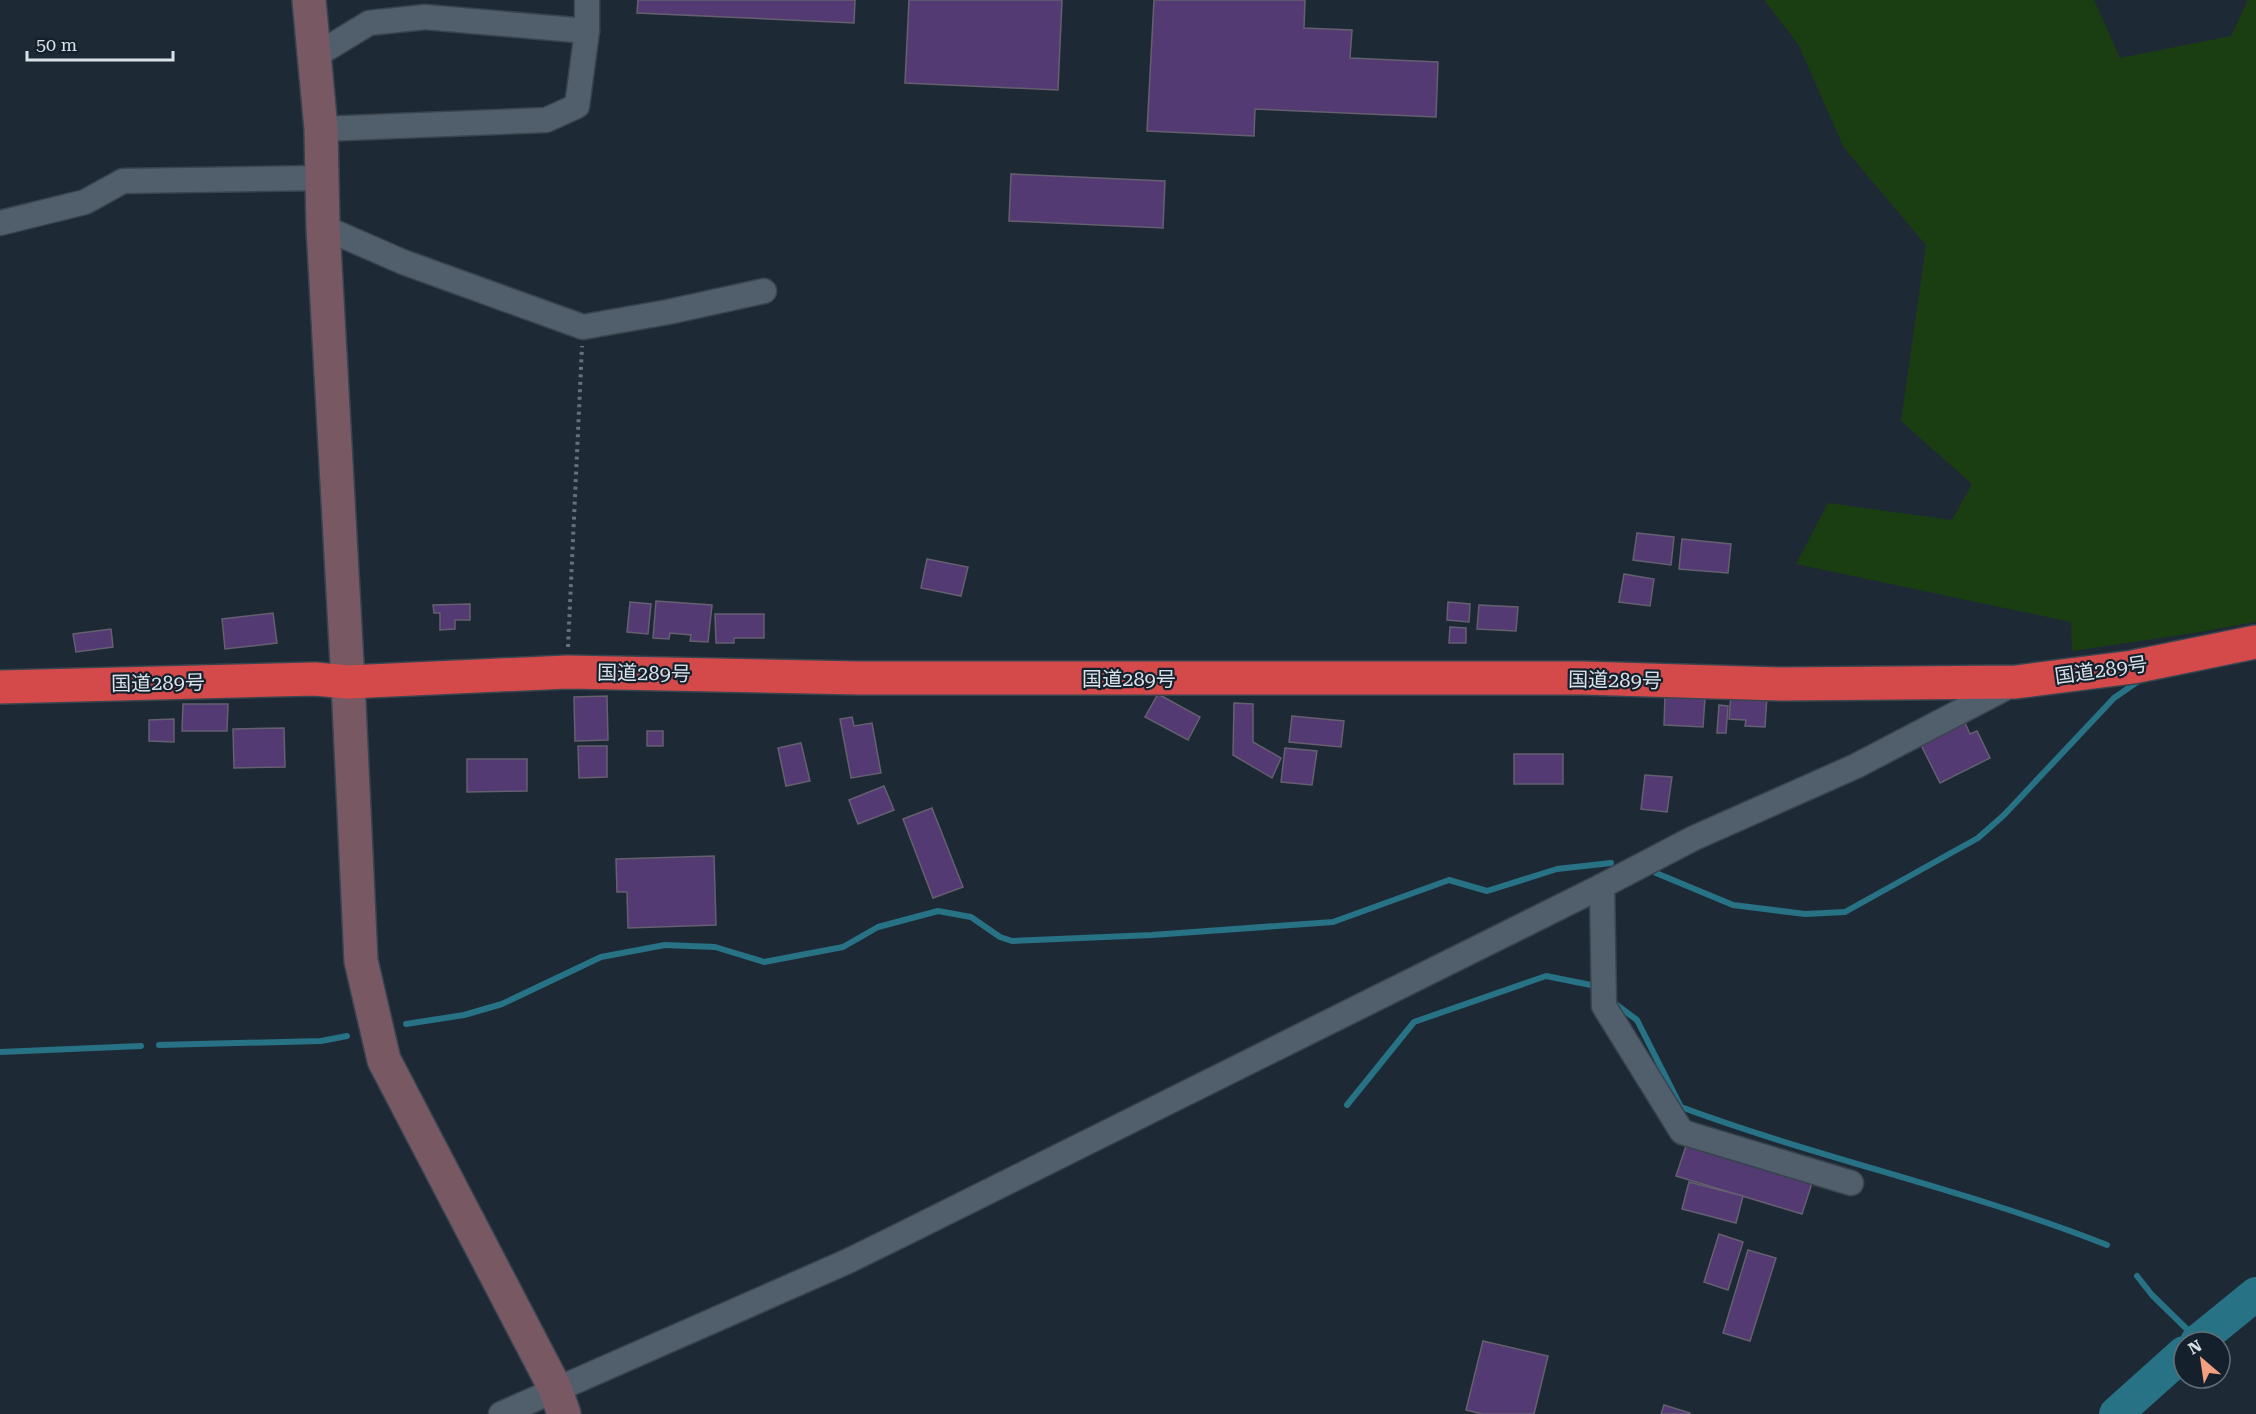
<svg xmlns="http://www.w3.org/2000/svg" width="2256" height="1414" font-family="'Roboto Serif','Noto Sans JP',serif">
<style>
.green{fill:#1a3e11}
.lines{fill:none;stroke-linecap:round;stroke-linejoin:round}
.stream{stroke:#277285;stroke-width:6}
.river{stroke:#277285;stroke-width:34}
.building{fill:#533a73;stroke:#655f70;stroke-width:1.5}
.street-casing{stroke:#39444e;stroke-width:27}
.secondary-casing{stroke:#39444e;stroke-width:36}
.highway-casing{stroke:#39444e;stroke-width:36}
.path{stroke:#66717b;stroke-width:4;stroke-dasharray:3 4.5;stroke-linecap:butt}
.street{stroke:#515f6d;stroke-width:24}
.secondary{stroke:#785963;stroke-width:33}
.highway{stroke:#d44a4b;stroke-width:33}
.labels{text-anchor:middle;stroke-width:4.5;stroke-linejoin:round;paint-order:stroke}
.street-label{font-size:20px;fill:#d9e1e9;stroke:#14202c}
</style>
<rect width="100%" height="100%" fill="#1d2a36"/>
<polygon class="green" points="1764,0 2094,0 2120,58 2231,36 2248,0 2256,0 2256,622 2194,633 2072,651 2071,622 1796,564 1828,503 1952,520 1972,484 1901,421 1926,245 1844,148 1798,44"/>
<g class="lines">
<g class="stream">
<polyline points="1656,873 1733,905 1805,914 1845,912 1978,838 2004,815 2114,698 2140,680"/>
<path d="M 1614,1003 L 1637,1020 L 1681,1107 C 1821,1159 1968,1190 2107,1245"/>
<polyline points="406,1024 464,1015 502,1004 601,957 665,945 715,947 764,962 843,947 878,927 938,911 971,917 1000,937 1012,941 1152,935 1333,922 1449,880 1487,891 1557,869 1611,863"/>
<polyline points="159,1045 321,1041 347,1036"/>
<polyline points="0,1052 141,1046"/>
<polyline points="1347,1105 1414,1022 1546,976 1591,985"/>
<polyline points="2137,1276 2152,1295 2198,1340"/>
</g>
<g class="river">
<polyline points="2197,1342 2256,1294"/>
<polyline points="2116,1414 2184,1353"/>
</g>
</g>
<g class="building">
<polygon points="638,0 855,0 854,23 637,13"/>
<polygon points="909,0 1062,0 1058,90 905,83"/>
<polygon points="1154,0 1305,0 1304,28 1352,30 1350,58 1438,62 1436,117 1255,109 1254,136 1147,131"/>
<polygon points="1011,174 1165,181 1163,228 1009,221"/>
<polygon points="1637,533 1674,537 1671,565 1633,560"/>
<polygon points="1682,539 1731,544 1728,573 1679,569"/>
<polygon points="927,559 968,567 961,596 921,588"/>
<polygon points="1624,574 1654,579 1650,606 1619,602"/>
<polygon points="656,601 712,605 708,642 690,641 691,635 670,633 669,639 653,638"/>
<polygon points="630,602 651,604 648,634 627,632"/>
<polygon points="1448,602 1470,604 1469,622 1447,620"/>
<polygon points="470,604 470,620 455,620 455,629 440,630 440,613 434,613 433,605"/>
<polygon points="1479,605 1518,607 1516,631 1477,629"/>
<polygon points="273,613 277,643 225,649 222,619"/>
<polygon points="715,614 764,614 764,638 734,638 734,643 716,643"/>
<polygon points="1450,627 1466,628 1466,643 1449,643"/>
<polygon points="111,629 113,647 76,652 73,634"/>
<polygon points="1158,694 1200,717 1188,740 1145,717"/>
<polygon points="1731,694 1767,696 1765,727 1745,726 1746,720 1729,719"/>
<polygon points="607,696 608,740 575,741 574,697"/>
<polygon points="1665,696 1705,698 1703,727 1664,725"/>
<polygon points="1234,703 1253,704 1253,742 1281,758 1272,778 1233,755"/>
<polygon points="183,704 228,704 227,731 182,731"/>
<polygon points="1719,705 1728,706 1726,733 1717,733"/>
<polygon points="1292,716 1344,721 1341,747 1289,742"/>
<polygon points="852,717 854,726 872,723 881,773 851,778 840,719"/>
<polygon points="174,719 174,742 149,741 149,720"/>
<polygon points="1965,723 1970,734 1977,731 1990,758 1940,783 1921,745"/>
<polygon points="284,728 285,767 234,768 233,729"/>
<rect x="647" y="731" width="16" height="15"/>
<polygon points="801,743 810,781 786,786 778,748"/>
<polygon points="578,746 607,746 607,777 579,778"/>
<polygon points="1285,748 1317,751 1312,785 1281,782"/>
<rect x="1514" y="754" width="49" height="30"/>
<polygon points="467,759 527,759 527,791 467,792"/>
<polygon points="1645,775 1672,777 1667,812 1641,809"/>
<polygon points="884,786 894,810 858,824 849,800"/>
<polygon points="932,808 963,887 933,898 903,819"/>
<polygon points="714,856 716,925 628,928 627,892 617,892 616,859"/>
<polygon points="1686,1146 1812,1183 1802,1214 1676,1176"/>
<polygon points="1689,1182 1743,1196 1736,1223 1682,1209"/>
<polygon points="1719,1234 1743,1242 1728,1290 1704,1282"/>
<polygon points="1748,1250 1776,1258 1750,1341 1723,1333"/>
<polygon points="1483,1341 1548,1356 1534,1414 1482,1414 1466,1410"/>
<polygon points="1664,1405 1690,1413 1690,1414 1661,1414"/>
</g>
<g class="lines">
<defs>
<g id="street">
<polyline points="315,56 369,23 425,17 587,31"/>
<polyline points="321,129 546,120 577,106 587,31 587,0"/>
<polyline points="0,223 85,202 123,181 321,178"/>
<polyline points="323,227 403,262 583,327 668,312 764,291"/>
<polyline points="1602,886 1604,1006 1682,1132 1851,1183"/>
<polyline points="501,1414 846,1262 901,1235 1602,886 1694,838 1856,766 2011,685"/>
</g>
<polyline id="secondary" points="309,0 321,129 323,227 348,682 361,961 384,1060 555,1388 564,1414"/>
<polyline id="highway" points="0,687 315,679 348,682 567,672 859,678 1583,678 1782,684 2016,682 2133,667 2256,642"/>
</defs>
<use href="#street" class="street-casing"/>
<use href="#secondary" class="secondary-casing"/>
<use href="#highway" class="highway-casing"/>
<polyline class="path" points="568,647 582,346"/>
<use href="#street" class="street"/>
<use href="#secondary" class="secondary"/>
<use href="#highway" class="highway"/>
</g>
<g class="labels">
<g class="street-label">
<text transform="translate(2101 670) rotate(-8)" y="7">国道289号</text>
<text transform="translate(644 673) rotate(1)" y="7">国道289号</text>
<text x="1129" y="686">国道289号</text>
<text transform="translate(1615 680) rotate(1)" y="7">国道289号</text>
<text transform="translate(158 683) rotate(-1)" y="7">国道289号</text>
</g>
</g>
<g transform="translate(2202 1360) rotate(331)"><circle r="28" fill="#14202c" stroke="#636d78" stroke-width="1.5"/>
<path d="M0-4.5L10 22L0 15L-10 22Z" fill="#f2a080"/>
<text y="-9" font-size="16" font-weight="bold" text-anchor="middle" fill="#d9e1e9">N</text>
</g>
<path d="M27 51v9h146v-9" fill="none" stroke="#d9e1e9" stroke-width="3"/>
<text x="36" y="51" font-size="18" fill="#d9e1e9" stroke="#14202c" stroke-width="4.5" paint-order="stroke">50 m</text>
</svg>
